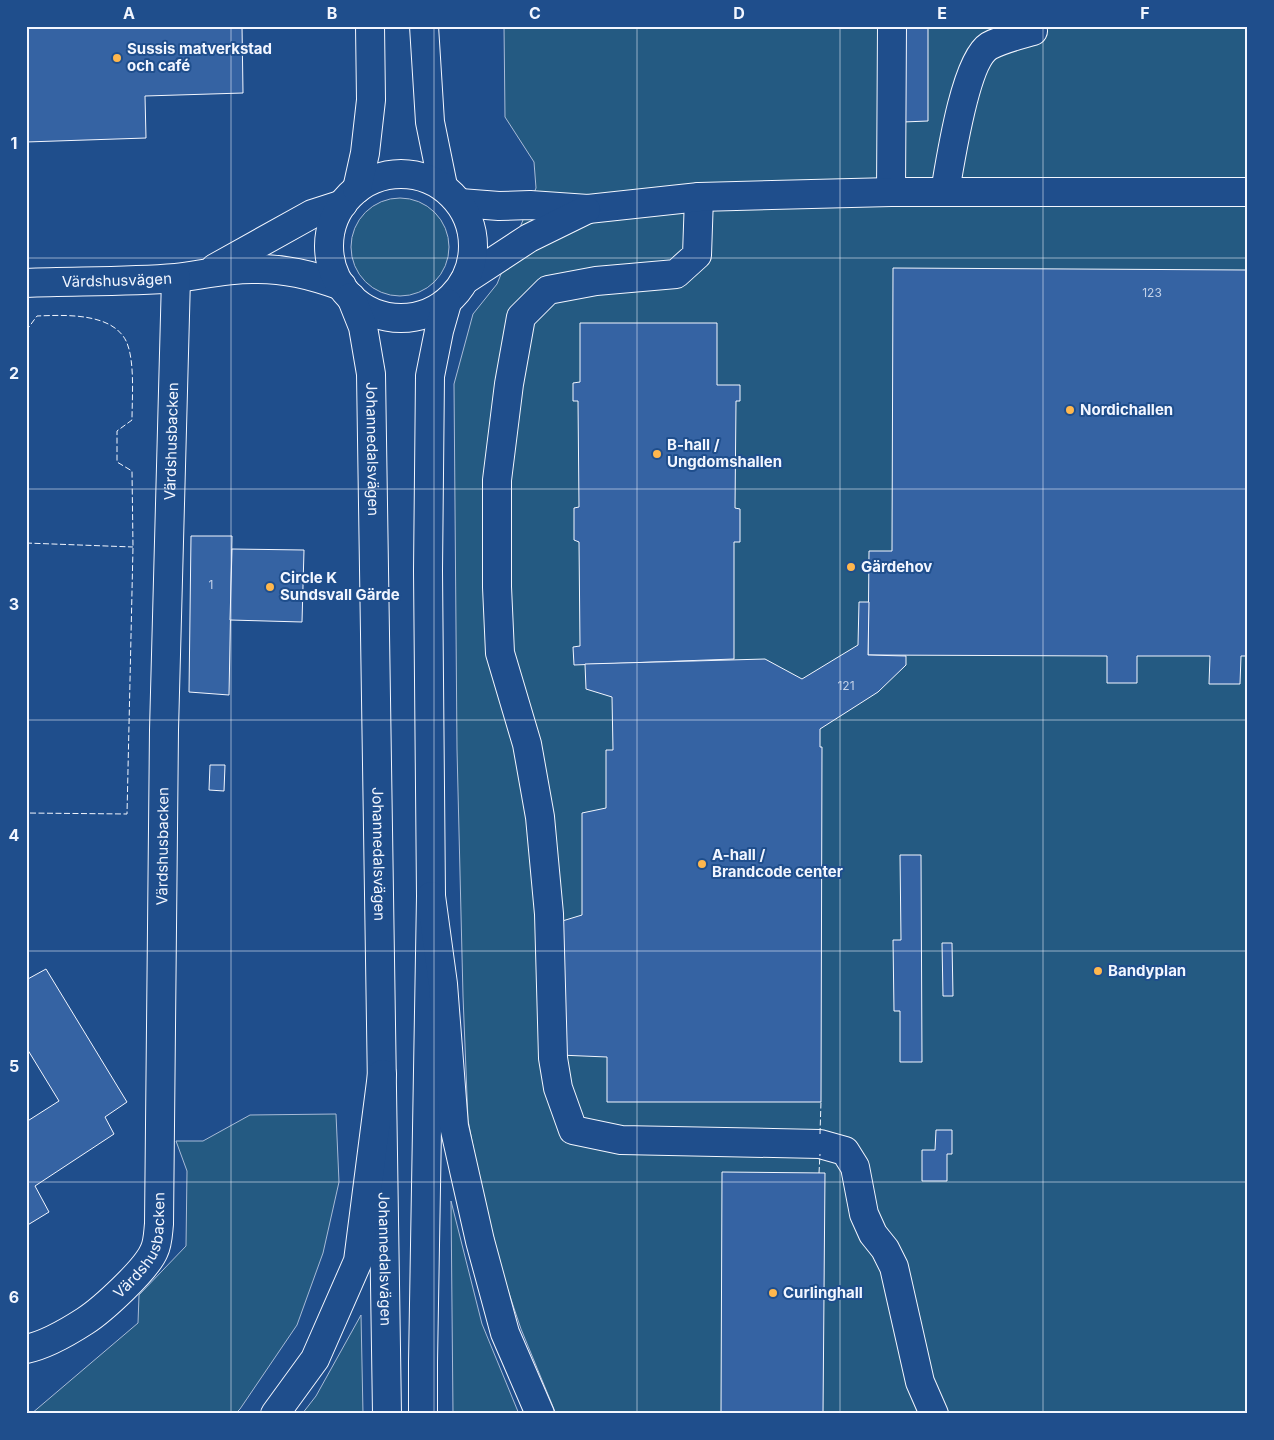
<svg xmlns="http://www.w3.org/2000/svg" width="1274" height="1440" font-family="Inter,sans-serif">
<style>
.green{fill:#245a82;stroke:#a8bbd7}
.building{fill:#3563a3;stroke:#f2f6ff}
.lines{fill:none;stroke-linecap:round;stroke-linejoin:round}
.minor-casing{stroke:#f2f6ff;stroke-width:30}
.major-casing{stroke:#f2f6ff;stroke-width:30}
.highway-casing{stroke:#f2f6ff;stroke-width:30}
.minor{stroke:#1f4e8c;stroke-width:28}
.major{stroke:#1f4e8c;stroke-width:28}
.highway{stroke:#1f4e8c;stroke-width:28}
.fence{stroke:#f2f6ff;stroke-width:1;stroke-dasharray:6 2.5;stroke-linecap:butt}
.grid{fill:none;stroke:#f2f6ff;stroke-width:1;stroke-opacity:0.55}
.poi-dot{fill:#ffb74d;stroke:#1f4e8c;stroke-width:2}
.labels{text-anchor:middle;stroke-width:4;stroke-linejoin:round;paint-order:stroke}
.number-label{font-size:12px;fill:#c3d1e8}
.poi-label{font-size:15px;font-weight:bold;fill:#f2f6ff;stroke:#1f4e8c;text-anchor:start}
.street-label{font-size:15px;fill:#f2f6ff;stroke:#1f4e8c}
.neatline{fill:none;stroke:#f2f6ff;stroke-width:2}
.grid-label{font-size:16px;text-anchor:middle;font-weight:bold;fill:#f2f6ff}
</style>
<rect width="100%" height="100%" fill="#1f4e8c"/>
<g class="green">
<polygon points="504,26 1248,26 1248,1414 556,1414 521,1329 490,1237 468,1120 463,996 457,749 454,384 473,314 497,284 536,188 534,162 505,117"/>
<circle cx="400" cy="247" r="49"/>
<polygon points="336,1114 339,1182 323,1253 297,1325 240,1409 235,1414 31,1414 138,1323 139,1295 186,1246 187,1171 176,1141 203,1141 250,1115"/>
<polygon points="451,1201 482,1324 519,1414 453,1414"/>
<polygon points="361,1315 363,1414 302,1414 316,1396"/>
</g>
<g class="building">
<polygon points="26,26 242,26 243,93 145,96 146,138 26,142"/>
<polygon points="903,26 928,26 928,121 903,122"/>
<polygon points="893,268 1248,270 1248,656 1241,656 1240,684 1209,684 1210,656 1137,656 1137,683 1107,683 1107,656 868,655 869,551 892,551"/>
<polygon points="580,323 717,323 717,385 740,385 740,401 736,401 735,508 740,509 740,542 734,542 734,659 574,665 573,647 580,646 579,542 574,540 574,508 579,507 578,401 573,401 573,383 580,382"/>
<polygon points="191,536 232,536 229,695 189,692"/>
<polygon points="232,549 304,550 302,622 230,620"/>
<polygon points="859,602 869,602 868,655 906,656 906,665 878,692 820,729 820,747 822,747 821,1102 607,1102 607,1057 559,1055 559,922 582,915 582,813 606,808 606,750 613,750 612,697 586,689 585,664 765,659 802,679 858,645"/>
<polygon points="210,765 225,765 224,791 209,790"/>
<polygon points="900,855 921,855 922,1062 900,1062 900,1011 894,1011 893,940 901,940"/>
<polygon points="942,943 952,943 953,996 943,996"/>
<polygon points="46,969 127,1102 105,1117 114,1134 35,1186 49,1212 26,1226 26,1122 59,1101 26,1047 26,980"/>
<polygon points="936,1130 952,1130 952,1154 947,1154 947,1181 922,1181 922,1150 935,1150"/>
<polygon points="722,1172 825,1173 823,1414 721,1414"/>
</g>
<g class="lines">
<defs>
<g id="minor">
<polyline points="891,192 892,26"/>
<path d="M 945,192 C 950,163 965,61 989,46 C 1002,39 1019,35 1033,31"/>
<polyline points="699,197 697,255 676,274 596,281 548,290 521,317 509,384 497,480 497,587 500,653 527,744 540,817 549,914 553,1058 558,1088 573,1130 621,1140 820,1144 845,1151 855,1167 864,1214 873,1234 885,1249 894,1267 920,1382 934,1414"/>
<polyline points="460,203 499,206 530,205 588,209 699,197 891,192 1248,192"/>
<polyline points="215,268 312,214 343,204"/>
<polyline points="465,280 529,238 586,210"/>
<path id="s1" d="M 26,283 C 76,281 126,282 176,278 C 201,275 226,269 252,269 C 284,268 311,275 342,286"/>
<path id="s2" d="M 26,1349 C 46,1345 68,1332 85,1321 C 102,1310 146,1270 154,1251 C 158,1243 158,1233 159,1224 L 164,730 L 176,278"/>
</g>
<g id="major">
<polyline points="424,26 430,122 443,186"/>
<circle cx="401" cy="246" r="72"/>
<polyline points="357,189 365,153 371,100 370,26"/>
<path id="s3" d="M 351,297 L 363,327 L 371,374 L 387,1414"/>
<polyline points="423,1414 423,1362 431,896 428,571 430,376 439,331 447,303"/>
</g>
<g id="highway">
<polyline points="431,896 443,984 454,1126 480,1241 505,1333 540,1414"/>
<polyline points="275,1414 315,1359 358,1261 382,1074"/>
</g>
</defs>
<use href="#minor" class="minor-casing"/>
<use href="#major" class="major-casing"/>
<use href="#highway" class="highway-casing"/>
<use href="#minor" class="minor"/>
<use href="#major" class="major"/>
<use href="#highway" class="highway"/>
<g class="fence">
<path d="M 26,331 L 37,316 C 64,315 114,312 127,343 C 135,363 132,399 132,420 L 117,431 L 117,462 L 132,471 L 133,547 L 127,814 L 26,813"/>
<polyline points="26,543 133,547"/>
<polyline points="820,1134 821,1102"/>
<polyline points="819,1173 820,1154"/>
</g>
</g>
<path class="grid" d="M 231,26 L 231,1414M 434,26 L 434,1414M 637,26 L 637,1414M 840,26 L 840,1414M 1043,26 L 1043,1414M 26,258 L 1248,258M 26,489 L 1248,489M 26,720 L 1248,720M 26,951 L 1248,951M 26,1182 L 1248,1182"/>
<g class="poi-dot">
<circle cx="117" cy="58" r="5"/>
<circle cx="1070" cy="410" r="5"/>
<circle cx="657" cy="454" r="5"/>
<circle cx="851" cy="567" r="5"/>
<circle cx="270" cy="587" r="5"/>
<circle cx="702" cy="864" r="5"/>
<circle cx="1098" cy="971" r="5"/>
<circle cx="773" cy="1293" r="5"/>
</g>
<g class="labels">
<g class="number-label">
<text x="1152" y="297">123</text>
<text x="211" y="589">1</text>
<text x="846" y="690">121</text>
</g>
<g class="poi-label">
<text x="127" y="54">Sussis matverkstad<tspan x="127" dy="17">och café</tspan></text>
<text x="1080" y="415">Nordichallen</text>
<text x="667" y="450">B-hall /<tspan x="667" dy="17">Ungdomshallen</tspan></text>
<text x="861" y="572">Gärdehov</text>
<text x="280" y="583">Circle K<tspan x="280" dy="17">Sundsvall Gärde</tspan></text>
<text x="712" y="860">A-hall /<tspan x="712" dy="17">Brandcode center</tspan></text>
<text x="1108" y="976">Bandyplan</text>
<text x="783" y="1298">Curlinghall</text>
</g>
<g class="street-label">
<text dy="5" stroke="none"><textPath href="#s1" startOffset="91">Värdshusvägen</textPath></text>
<text dy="5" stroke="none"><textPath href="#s2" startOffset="975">Värdshusbacken</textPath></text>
<text dy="5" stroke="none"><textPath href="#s3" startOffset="155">Johannedalsvägen</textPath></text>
<text dy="5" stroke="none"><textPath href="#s2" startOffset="570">Värdshusbacken</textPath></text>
<text dy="5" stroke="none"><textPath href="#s3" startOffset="560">Johannedalsvägen</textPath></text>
<text dy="5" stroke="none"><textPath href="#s2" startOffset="165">Värdshusbacken</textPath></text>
<text dy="5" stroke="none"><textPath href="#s3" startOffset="965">Johannedalsvägen</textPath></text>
</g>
</g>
<rect width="1274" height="1440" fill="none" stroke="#1f4e8c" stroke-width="55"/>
<rect x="28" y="28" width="1218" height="1384" class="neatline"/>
<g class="grid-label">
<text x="129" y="19">A</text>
<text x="332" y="19">B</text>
<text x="535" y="19">C</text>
<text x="739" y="19">D</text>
<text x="942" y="19">E</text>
<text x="1145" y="19">F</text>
<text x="14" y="149">1</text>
<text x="14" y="379">2</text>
<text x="14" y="610">3</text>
<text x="14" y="841">4</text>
<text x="14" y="1072">5</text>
<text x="14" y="1303">6</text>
</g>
</svg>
